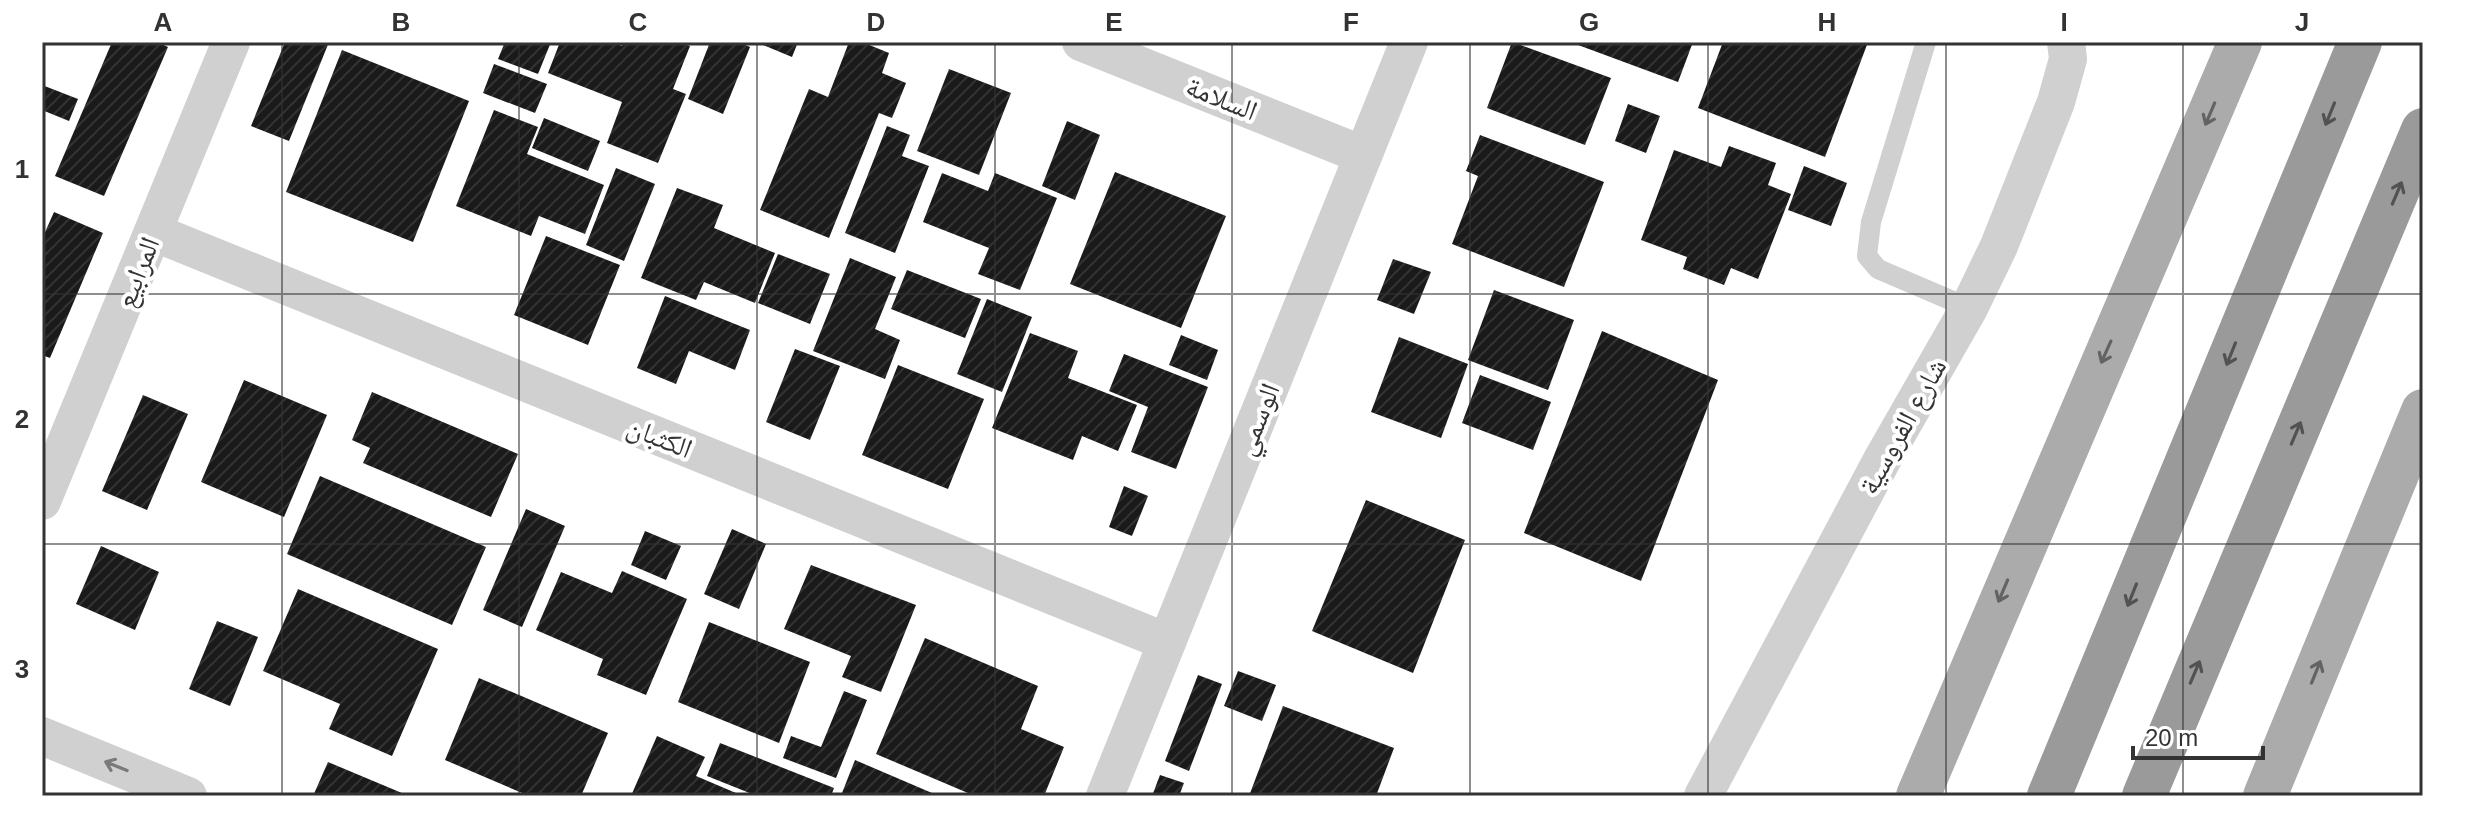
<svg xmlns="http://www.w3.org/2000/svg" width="2465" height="838" font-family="Arial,'Noto Naskh Arabic',sans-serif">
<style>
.building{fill:url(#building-hatch)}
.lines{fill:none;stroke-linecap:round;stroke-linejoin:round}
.lane{stroke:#d0d0d0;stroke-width:20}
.street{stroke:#d0d0d0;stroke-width:38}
.primary{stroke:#ababab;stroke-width:44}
.highway{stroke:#9a9a9a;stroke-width:44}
.oneway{stroke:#636363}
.oneway2{stroke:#525252}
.oneway3{stroke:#7a7a7a}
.grid{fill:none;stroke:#333;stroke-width:2;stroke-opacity:0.55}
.labels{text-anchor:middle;stroke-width:8;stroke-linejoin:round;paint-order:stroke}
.street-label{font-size:28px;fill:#333;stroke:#fff}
.neatline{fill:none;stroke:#333;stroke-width:3}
.grid-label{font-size:26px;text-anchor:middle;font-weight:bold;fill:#333}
</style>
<defs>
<pattern id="building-hatch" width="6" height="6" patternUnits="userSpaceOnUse" patternTransform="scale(2)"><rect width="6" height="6" fill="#1a1a1a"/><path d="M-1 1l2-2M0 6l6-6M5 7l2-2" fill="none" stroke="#333"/></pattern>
</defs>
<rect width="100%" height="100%" fill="#fff"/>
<g class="building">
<polygon points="112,42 157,42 168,47 104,196 55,176"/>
<polygon points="285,42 329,42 289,141 251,126"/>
<polygon points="505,42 551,42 538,74 498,59"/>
<polygon points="560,42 613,42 622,46 623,42 679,42 690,46 673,89 686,94 658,163 607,143 622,102 548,73"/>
<polygon points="710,42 739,42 750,47 723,114 688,99"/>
<polygon points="756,42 798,42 792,57"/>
<polygon points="849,42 862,42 889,53 882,73 906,83 892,118 879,113 829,238 760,210 809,89 828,97"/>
<polygon points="1512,42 1611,78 1585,145 1487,108"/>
<polygon points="1570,42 1693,42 1678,82"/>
<polygon points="1723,42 1868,42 1825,157 1698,108"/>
<polygon points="342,50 469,101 413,242 286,192"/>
<polygon points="494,64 547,84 535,113 483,93"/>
<polygon points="949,69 1011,93 979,175 917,151"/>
<polygon points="42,85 78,99 69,121 42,110"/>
<polygon points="1628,104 1660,116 1646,153 1615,141"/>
<polygon points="494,110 538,127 527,154 604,185 585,234 539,216 531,236 456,206"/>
<polygon points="544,118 600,141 588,171 532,148"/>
<polygon points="1067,121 1100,135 1075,200 1042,186"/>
<polygon points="887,126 910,135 902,156 929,166 895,253 845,233"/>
<polygon points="1480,135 1604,182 1564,287 1452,244 1478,176 1466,171"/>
<polygon points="1729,146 1776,163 1768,185 1791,194 1758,279 1731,268 1724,285 1683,269 1687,257 1641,240 1674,150 1721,167"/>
<polygon points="1804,166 1847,183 1831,226 1788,210"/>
<polygon points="616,168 655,184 624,261 586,245"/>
<polygon points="1115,172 1226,216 1181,328 1070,284"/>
<polygon points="942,173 988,191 995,173 1057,198 1020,290 978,274 989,248 923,222"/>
<polygon points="677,188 723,205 714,228 775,253 755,303 704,282 696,300 641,278"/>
<polygon points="54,212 103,233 50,358 42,355 42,239"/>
<polygon points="546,236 620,265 588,345 514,315"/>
<polygon points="778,254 830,274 810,324 758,303"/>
<polygon points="850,258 896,277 875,329 900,340 885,379 813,351"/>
<polygon points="1393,259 1431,272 1414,314 1377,300"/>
<polygon points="907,270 981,299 965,338 891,309"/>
<polygon points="1494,290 1574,320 1548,390 1468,360"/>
<polygon points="665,296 750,330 735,370 689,351 676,384 637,368"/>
<polygon points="987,299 1032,317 1002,392 957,374"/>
<polygon points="1602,331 1718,380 1641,581 1524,533"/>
<polygon points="1030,333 1078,351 1068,378 1137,405 1118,451 1082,436 1073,460 992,428"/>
<polygon points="1181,335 1218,350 1207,380 1169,365"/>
<polygon points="1399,337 1468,364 1441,438 1371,412"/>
<polygon points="795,349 840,366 810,440 766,422"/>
<polygon points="1124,354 1208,387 1176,469 1131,452 1148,407 1109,391"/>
<polygon points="898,365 984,399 948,489 862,455"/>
<polygon points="1480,375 1551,402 1533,450 1462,423"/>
<polygon points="244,380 327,415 284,517 201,482"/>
<polygon points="372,392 518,454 491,517 363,463 370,448 352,440"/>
<polygon points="143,395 188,414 147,510 102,491"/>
<polygon points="320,476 486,547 452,625 287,554"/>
<polygon points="1124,486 1148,496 1132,536 1109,527"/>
<polygon points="1366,500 1465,540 1413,673 1312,631"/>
<polygon points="526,509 565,526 522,627 483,610"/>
<polygon points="732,529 766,544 739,609 704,594"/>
<polygon points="645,531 681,546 666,580 631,565"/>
<polygon points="101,546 159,572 135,630 76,604"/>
<polygon points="811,565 916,605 881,692 842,677 851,656 784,629"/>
<polygon points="622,571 687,599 646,695 597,675 603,659 536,630 561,572 612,593"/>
<polygon points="298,589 438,649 392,756 329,729 340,704 263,671"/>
<polygon points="217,621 258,637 230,706 189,689"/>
<polygon points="709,622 810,662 779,743 678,702"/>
<polygon points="925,638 1038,686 1021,729 1064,747 1044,796 975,796 876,754"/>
<polygon points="1238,671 1276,685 1262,721 1224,706"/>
<polygon points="1198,675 1222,684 1189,771 1165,761"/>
<polygon points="479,678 608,733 581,796 529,796 445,760"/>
<polygon points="844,691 867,700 836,778 783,758 791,736 821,747"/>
<polygon points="1283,706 1394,748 1376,796 1249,796"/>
<polygon points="657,736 705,757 696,776 743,796 631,796"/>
<polygon points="720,743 834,788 831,796 757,796 707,776"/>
<polygon points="855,760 939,796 842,793"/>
<polygon points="328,762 409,796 313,796"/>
<polygon points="1160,775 1184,783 1179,796 1152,796"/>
</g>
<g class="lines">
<polyline class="lane" points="1926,42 1871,222 1867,256 1878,269 1969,308"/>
<g class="street">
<polyline points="1081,42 1363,155"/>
<polyline points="153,232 1167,642"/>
<polyline points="42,501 231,42"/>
<polyline points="42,736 188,796"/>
<polyline points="1105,796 1409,42"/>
<polyline points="1703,796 1882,460 1969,308 1999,246 2056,102 2068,59 2066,42"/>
</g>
<g class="primary">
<polyline points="1918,796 2240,42"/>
<polyline points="2265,796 2423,411"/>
</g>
<g class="highway">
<polyline points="2049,796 2360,42"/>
<polyline points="2144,796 2423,130"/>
</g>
</g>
<defs><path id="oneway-shaft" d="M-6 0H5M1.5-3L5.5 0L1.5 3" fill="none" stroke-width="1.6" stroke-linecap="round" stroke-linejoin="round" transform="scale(2)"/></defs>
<g class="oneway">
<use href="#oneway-shaft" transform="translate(2210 114) rotate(113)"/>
<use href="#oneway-shaft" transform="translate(2106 352) rotate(114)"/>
<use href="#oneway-shaft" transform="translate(2003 591) rotate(113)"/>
<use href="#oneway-shaft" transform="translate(2316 672) rotate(-68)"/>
</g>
<g class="oneway2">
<use href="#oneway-shaft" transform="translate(2330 114) rotate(112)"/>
<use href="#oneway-shaft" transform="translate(2397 193) rotate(-67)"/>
<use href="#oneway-shaft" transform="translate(2231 354) rotate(112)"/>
<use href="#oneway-shaft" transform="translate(2296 433) rotate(-67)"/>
<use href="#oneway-shaft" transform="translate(2132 595) rotate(112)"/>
<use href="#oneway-shaft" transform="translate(2195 672) rotate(-67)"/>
</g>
<use class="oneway3" href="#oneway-shaft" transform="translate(116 766) rotate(-158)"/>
<path class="grid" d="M 282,42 L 282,796M 519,42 L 519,796M 757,42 L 757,796M 995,42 L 995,796M 1232,42 L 1232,796M 1470,42 L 1470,796M 1708,42 L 1708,796M 1946,42 L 1946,796M 2183,42 L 2183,796M 42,294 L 2423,294M 42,544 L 2423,544"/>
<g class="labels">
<g class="street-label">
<text transform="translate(1222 98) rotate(22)" y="10">السلامة</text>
<text transform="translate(137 272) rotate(-68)" y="10">المرابيع</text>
<text transform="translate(1257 419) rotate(-68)" y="10">الوسمي</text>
<text transform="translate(1902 426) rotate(-61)" y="10">شارع الفروسية</text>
<text transform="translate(660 437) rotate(22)" y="10">الكثبان</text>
</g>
</g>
<rect width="2465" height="838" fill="none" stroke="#ffffff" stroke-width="88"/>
<path d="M2133 746v12h130v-12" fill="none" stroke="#333333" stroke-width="4"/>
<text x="2145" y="746" font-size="24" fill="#333333" stroke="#ffffff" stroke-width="6" paint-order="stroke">20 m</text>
<rect x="44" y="44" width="2377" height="750" class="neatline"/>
<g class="grid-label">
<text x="163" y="31">A</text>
<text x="401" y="31">B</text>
<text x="638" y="31">C</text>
<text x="876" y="31">D</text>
<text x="1114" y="31">E</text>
<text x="1351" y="31">F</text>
<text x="1589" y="31">G</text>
<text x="1827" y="31">H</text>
<text x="2064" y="31">I</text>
<text x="2302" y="31">J</text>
<text x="22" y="178">1</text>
<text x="22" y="428">2</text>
<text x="22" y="678">3</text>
</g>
</svg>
